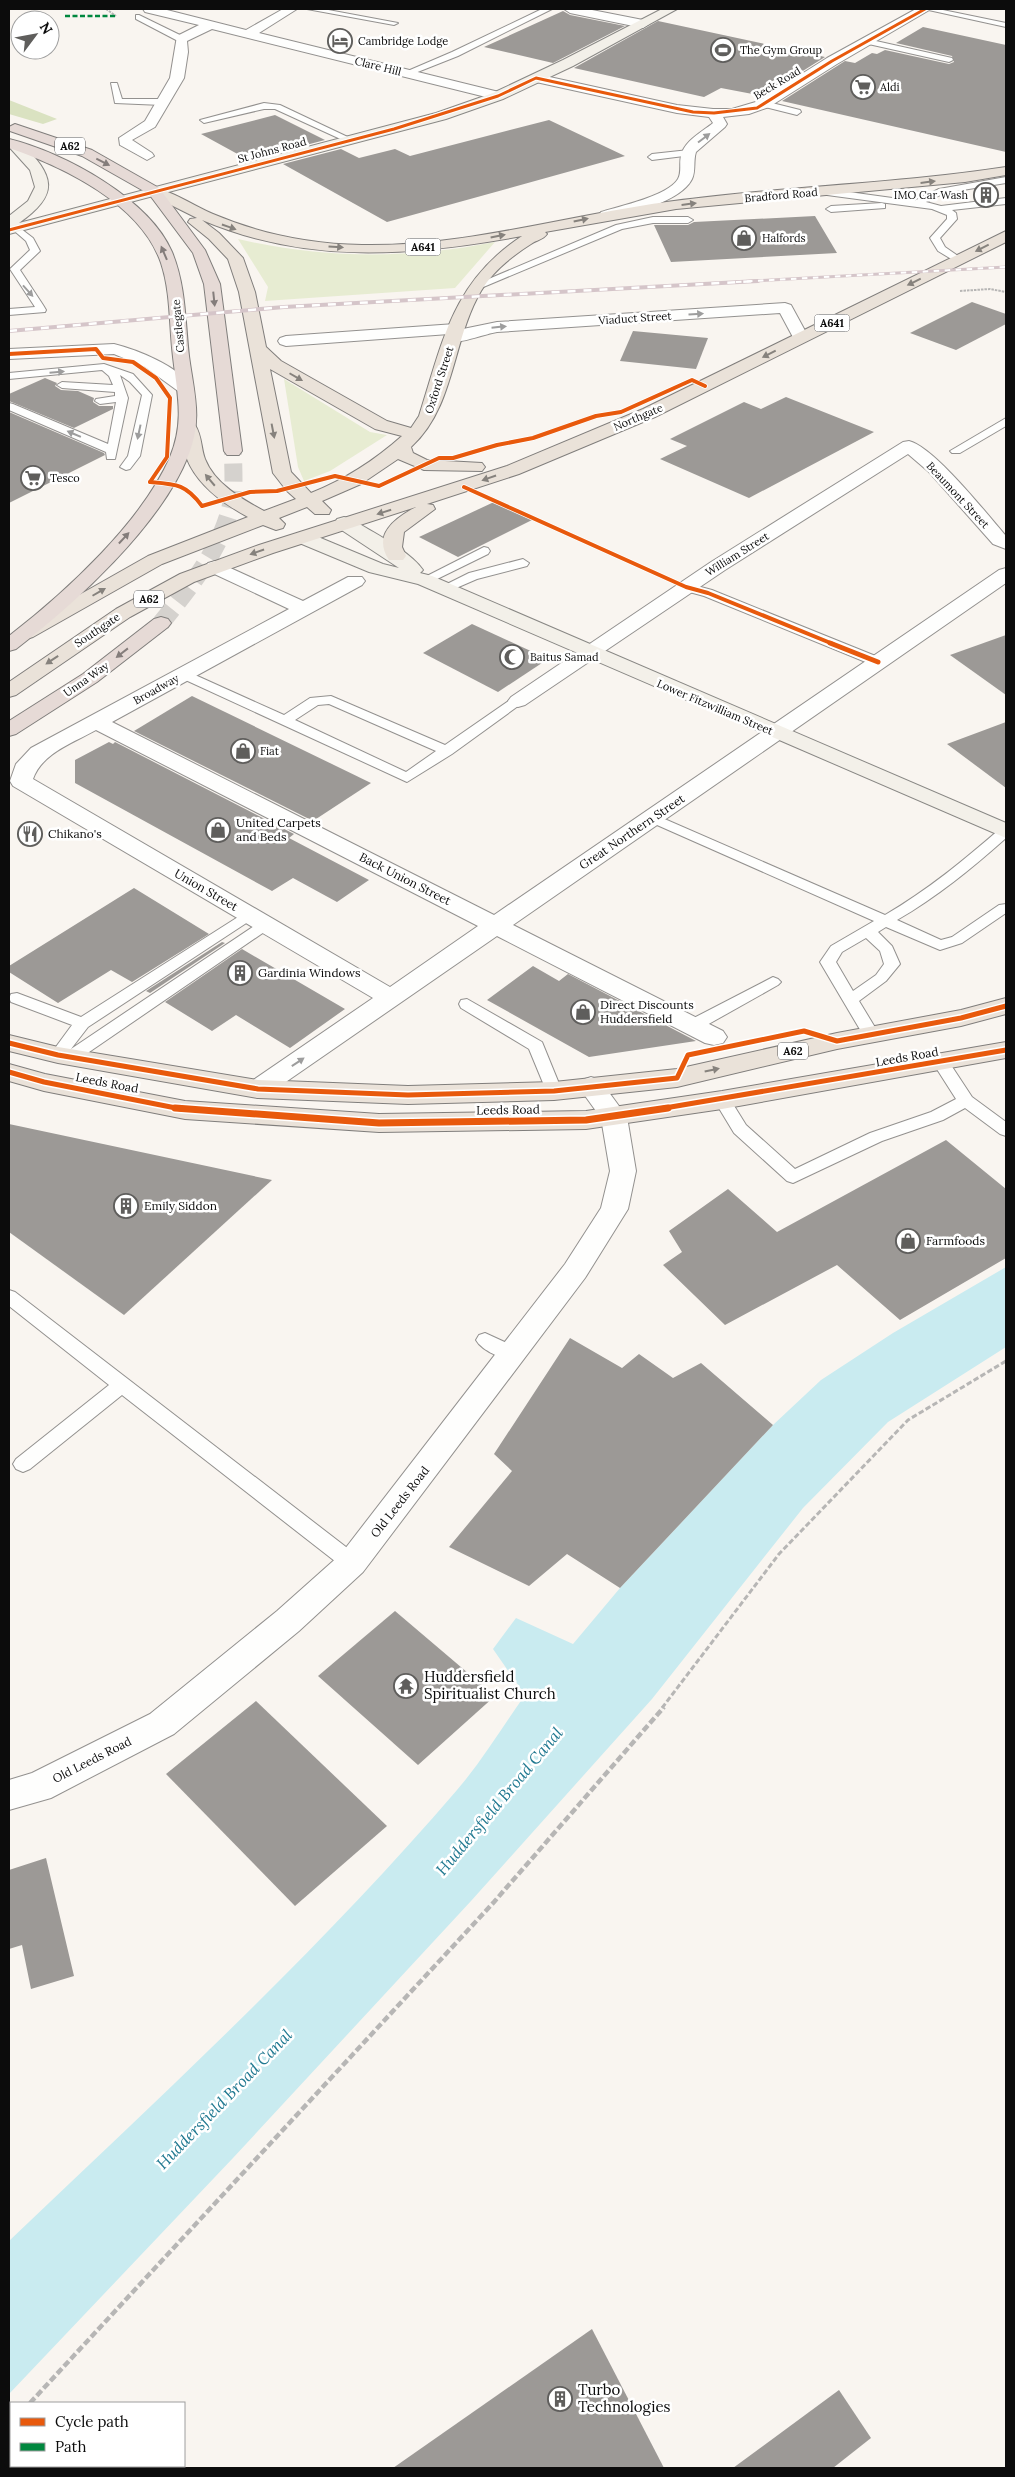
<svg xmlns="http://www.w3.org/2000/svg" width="1015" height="2477" font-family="Lora,serif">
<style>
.green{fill:#e7ecd2}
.forest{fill:#dae2c1}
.water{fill:#c9ebf0}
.building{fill:#9c9996}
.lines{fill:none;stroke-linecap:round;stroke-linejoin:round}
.highway-tunnel{stroke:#d5d2ce;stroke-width:18;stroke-dasharray:18 9;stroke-linecap:butt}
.lane-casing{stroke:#93918f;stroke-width:2}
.street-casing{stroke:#93918f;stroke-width:2}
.secondary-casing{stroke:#898885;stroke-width:2}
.primary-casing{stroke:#807e7c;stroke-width:2}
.highway-casing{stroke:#807e7c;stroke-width:2}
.path-far2{stroke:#b7b6b5;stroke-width:2;stroke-dasharray:2.5 1;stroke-linecap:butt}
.path-far1{stroke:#b7b6b5;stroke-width:3;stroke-dasharray:5.5 2.5;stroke-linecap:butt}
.path{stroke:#b7b6b5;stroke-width:4.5;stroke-dasharray:7 3;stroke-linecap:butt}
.lane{fill:#fefefd;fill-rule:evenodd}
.street{fill:#fefefd;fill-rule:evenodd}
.secondary{fill:#f3f0e9;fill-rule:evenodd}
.primary{fill:#eae2d9;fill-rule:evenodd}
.highway{fill:#e6dad6;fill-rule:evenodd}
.rail-far1-casing{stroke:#d5c5c9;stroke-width:3}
.rail-casing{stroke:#d5c5c9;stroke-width:4}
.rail-far1{stroke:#fff;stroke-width:2;stroke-dasharray:5.5;stroke-linecap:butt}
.rail{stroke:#fff;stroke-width:2.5;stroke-dasharray:8;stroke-linecap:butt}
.quiet{stroke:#00873e;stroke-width:2.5;stroke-dasharray:5 2.5;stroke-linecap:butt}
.cycleway-far3-casing{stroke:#fff;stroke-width:5}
.cycleway-far2-casing{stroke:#fff;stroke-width:5.5}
.cycleway-far1-casing{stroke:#fff;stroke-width:8}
.cycleway-casing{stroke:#fff;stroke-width:10}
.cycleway-far3{stroke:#e8590c;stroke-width:3}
.cycleway-far2{stroke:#e8590c;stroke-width:4}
.cycleway-far1{stroke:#e8590c;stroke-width:5}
.cycleway{stroke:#e8590c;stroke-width:7}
.oneway{fill:#9d9d9d}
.oneway2{fill:#847d7b}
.oneway3{fill:#86827d}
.labels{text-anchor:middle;stroke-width:5;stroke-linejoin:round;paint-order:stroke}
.far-poi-label{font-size:11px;fill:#0c0c0c;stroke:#fff;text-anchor:start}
.far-street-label{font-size:11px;fill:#0c0c0c;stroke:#fff}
.shield{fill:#fff;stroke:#555;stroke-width:1}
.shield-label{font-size:11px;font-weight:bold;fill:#0c0c0c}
.poi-label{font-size:12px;fill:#0c0c0c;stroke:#fff;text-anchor:start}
.street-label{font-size:12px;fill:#0c0c0c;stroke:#fff}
.near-poi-label{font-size:15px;fill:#0c0c0c;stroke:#fff;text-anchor:start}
.near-water-label{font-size:16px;font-style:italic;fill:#217991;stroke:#fff}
</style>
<rect width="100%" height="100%" fill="#f9f5f0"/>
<g class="green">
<path d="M 238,239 C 324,259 409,259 495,242 L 455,288 L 265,301 L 268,287 Z"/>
<polygon points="284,379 370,432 387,435 330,471 304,481 298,467"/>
</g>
<polygon class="forest" points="9,100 57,119 43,124 9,114"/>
<path class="water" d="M 1006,1267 L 1006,1347 L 888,1422 L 803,1508 L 652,1699 L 471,1901 L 233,2158 L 9,2394 L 9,2241 C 162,2095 319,1951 457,1790 C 482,1761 503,1726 525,1695 L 493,1649 L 516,1618 L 573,1644 L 620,1588 L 773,1425 L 821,1380 L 893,1333 Z"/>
<g class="building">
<polygon points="563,11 570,15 625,26 553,63 484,47"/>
<polygon points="658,21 825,57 763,96 721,88 704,97 574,68"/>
<polygon points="923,27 1006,45 1006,152 782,101 845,61 855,63 872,53 877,54 885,50 949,64 954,62 952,56 896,43"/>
<polygon points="275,115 325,140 268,155 262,152 243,157 201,134"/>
<polygon points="549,120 625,156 387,222 283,164 341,149 359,158 395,149 410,156"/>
<polygon points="815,216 837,253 671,262 654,225 688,225 694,222"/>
<polygon points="972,302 1006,314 1006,324 956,350 910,333"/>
<polygon points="633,331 708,338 696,369 620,361"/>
<polygon points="45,378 57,383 55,386 61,390 78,391 94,398 93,402 99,406 113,406 113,409 74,428 9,401 9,394"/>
<polygon points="786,397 874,432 749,498 660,459 687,446 670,439 744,402 761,409"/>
<polygon points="9,412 104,453 105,455 9,503"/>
<polygon points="494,502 532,520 458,557 419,537"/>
<polygon points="472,624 548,659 498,692 423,653"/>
<polygon points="1006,635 1006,695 950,655"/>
<polygon points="192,696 371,783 313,821 134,731"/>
<polygon points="1006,722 1006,788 947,744"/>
<polygon points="109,742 113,744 115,742 294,834 289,838 369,880 337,902 293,878 272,891 75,783 75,760"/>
<polygon points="134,888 209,934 132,982 111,970 58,1003 9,972 9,966"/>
<polygon points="222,942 225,943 150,993 146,991"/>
<polygon points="242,949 345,1009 290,1048 236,1015 212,1031 165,1002"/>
<polygon points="533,966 559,981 568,974 696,1041 589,1057 487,1000"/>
<polygon points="9,1124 272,1180 124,1315 9,1232"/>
<polygon points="946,1140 1006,1189 1006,1258 900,1320 837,1265 725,1325 663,1265 682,1252 669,1231 728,1189 777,1232"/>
<polygon points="570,1338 622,1368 639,1354 673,1378 701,1363 773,1425 620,1588 567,1554 529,1586 449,1547 512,1471 494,1454"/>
<polygon points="395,1611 495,1696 418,1765 318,1676"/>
<polygon points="256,1701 387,1826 295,1906 166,1774"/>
<polygon points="46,1858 74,1976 31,1989 22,1945 9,1949 9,1870"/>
<polygon points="592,2329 664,2468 393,2468"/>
<polygon points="839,2390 871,2438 833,2468 733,2468"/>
</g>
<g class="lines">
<path class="highway-tunnel" d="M 161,623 C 189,588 221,550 231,505 C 235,487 233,469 233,451"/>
<defs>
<g id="lane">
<polygon points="307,9 323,9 398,23 394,25"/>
<polygon points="542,9 552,9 458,56 410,75 403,73 452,52"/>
<polygon points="924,9 938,9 1006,23 1006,27"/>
<polygon points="139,15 184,37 185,39 178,41 136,19 136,15"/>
<polygon points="867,39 952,58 953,60 949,62 864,43 863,41"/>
<polygon points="111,83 117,83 122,99 162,99 166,102 162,105 115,103"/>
<polygon points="764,101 800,110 801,112 797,115 761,106 761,102"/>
<polygon points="264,103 280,105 354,140 347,142 275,109 264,109 204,123 200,120"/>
<polygon points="689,150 692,151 692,155 652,160 648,157 652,154"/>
<polygon points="1006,177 1006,183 944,193 926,202 941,206 1006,198 1006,204 952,210 956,213 957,219 940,238 945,247 961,258 961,262 958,263 938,251 930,238 947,219 947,215 932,209 827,195 822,192 827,189 914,201 939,189"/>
<polygon points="882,203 885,204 885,208 831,212 826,209 831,206"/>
<polygon points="653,217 688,217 693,220 688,223 653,223 622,229 481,288 472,286 616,225"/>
<polygon points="16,225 33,238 40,251 20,270 43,305 46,310 45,312 9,315 9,309 35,307 10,269 30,250 26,241 11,228"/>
<polygon points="104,364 133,374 152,395 140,456 130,469 126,470 120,467 128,456 142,395 130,382 120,375 128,398 115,459 107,459 106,452 9,410 9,403 13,404 108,444 116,402 100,404 95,401 96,399 115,396 115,392 62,388 57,385 62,382 113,385 109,376 102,370 9,379 9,373"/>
<polygon points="1006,418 1006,426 960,453 952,453 950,451"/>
<polygon points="484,547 488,548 490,551 488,554 429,583 421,583 419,580"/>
<polygon points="523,559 529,563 527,566 477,579 447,592 439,592 437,589 469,573"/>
<polygon points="686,583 712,590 883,659 884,662 878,666 873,665 704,596 682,590 680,587 682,584"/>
<path d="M 184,670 L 284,715 L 310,698 L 331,696 L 445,745 L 513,698 L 523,698 L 525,701 L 452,754 L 407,782 L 179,677 L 177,674 ZM 329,704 L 436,751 L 406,772 L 295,720 L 318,705 Z"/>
<path d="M 653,814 L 885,915 C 928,890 964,860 1001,828 L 1006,827 L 1006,838 C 971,869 937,897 897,920 L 941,940 L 952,937 L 999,905 L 1006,904 L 1006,913 L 962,943 L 940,950 L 886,927 L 878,932 L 892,946 L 900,964 L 886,981 L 859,1001 L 879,1034 L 877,1038 L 865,1038 L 820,962 L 831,946 L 874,921 L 648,821 L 646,818 L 648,815 ZM 866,938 L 880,951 L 884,964 L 876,975 L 853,991 L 836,962 L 842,952 Z"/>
<polygon points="249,910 254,912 256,915 254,918 88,1027 71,1049 260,922 270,922 273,925 270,928 76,1061 70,1062 63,1059 52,1059 50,1055 72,1025 11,1002 9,998 11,994 17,993 81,1017"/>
<polygon points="773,977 778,979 781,982 778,985 698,1030 686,1030 684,1026 686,1022"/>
<polygon points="467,999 542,1042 562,1091 560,1095 548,1095 529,1049 461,1008 459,1004 461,1000"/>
<polygon points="941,1058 947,1059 972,1097 1006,1122 1006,1136 1000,1134 965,1108 943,1120 882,1141 793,1183 787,1181 734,1133 714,1100 716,1096 728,1096 746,1125 795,1169 870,1133 931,1112 956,1099 933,1063 935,1059"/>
<polygon points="9,1290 15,1292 359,1557 362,1563 359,1569 352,1571 345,1569 122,1395 30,1469 23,1472 16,1469 13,1464 16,1459 109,1385 9,1306"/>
<path d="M 485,1333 L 520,1349 L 522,1354 L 520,1359 C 508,1363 482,1351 476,1340 L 479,1335 Z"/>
</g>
<g id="street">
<polygon points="143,9 163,9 246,30 283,9 297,9 259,33 503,93 505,96 498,100 212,29 187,41 188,52 184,78 155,127 132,140 152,153 154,156 147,160 120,145 119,138 145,121 170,78 177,36 199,25 145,12"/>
<polygon points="564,9 587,9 643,20 649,24 643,28 570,13"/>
<path d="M 916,9 L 931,9 L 837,64 L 769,107 L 749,114 L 723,117 L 727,124 L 725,127 L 696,152 C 693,161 696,171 692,179 C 681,202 629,214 606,219 L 599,215 L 601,212 C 620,206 668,196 678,179 C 682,172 679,163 681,156 C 684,141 702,132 713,123 L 709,117 L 677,113 L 536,82 L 529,78 L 536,74 L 677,105 L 713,109 L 732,109 L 759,101 L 827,58 Z"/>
<path d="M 785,303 L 791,305 L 809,338 L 807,341 L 795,341 L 780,313 L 497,332 C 485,334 456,345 446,342 L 444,339 L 449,334 L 286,346 L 280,344 L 278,341 L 280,338 L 286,336 L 455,324 L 463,329 L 497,322 Z"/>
<path d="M 114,344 C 138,350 178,366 192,387 L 190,391 L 178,391 L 145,367 L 114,354 L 9,359 L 9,349 Z"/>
<path d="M 909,441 C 934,447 987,514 1006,536 L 1006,549 L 993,544 L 929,472 L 908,454 L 725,570 L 525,705 L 518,707 L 511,705 L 508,701 L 511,697 L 711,562 L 903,442 Z"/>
<path d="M 215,561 L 303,601 L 348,577 L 362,577 L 365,581 L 362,585 L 112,722 L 494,915 L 999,570 L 1006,568 L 1006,583 L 513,925 L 723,1031 L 727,1037 L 723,1043 L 714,1045 L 705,1043 L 497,936 L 267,1095 L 258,1098 L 249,1095 L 245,1089 L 249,1083 L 373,998 L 13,786 L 10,781 L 16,764 L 31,748 L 289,609 L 208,571 L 205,567 L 208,563 ZM 96,730 L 478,926 L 390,987 L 33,779 C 42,753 73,743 96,730 Z"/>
<polygon points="591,1077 600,1080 627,1117 636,1171 628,1209 585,1278 363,1572 299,1631 174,1734 51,1798 9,1810 9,1780 32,1773 150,1714 277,1611 341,1554 565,1264 601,1208 610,1171 601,1118 578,1086 582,1080"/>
</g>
<g id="secondary">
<path d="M 662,9 L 677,9 L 573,66 L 503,99 L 446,119 L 9,234 L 9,216 L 28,201 L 35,187 L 30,170 L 11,149 L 9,146 L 11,143 L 21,143 C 54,175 61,194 19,223 L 436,113 L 493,93 L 563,60 Z"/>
<path d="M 344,517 L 351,519 C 372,532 409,550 423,570 L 420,573 L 432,576 L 1006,823 L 1006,838 L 418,584 L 369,572 L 297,542 L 295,538 L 297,534 L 311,534 L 383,564 L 399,568 L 337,527 L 335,523 L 337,519 Z"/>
</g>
<g id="primary">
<path d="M 1006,167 L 1006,175 L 965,182 L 676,209 L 545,232 L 547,234 C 543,240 536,240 531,244 C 512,256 492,272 481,291 C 452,340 455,408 411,447 L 413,453 L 427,460 L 482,463 L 485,467 L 482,471 L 424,470 L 398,459 L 361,484 L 322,501 L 331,510 L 329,514 L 315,514 L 307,507 L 279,518 L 285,524 L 283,528 L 276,530 L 263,525 L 162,564 L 33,637 L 26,639 L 19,637 L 16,633 L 19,629 L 148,556 L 248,517 C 224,504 198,486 187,459 C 184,450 183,439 180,429 L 183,425 L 195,425 C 202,435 201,449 205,459 C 215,484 242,499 264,511 L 296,499 L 287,491 L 273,473 L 239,292 L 228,259 L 209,239 L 188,222 L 190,219 L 197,218 L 149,194 L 147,191 L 149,188 C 162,185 198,208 213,214 C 260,234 311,244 362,245 C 467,247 571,214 674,201 C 785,186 896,184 1006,167 ZM 202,220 C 308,265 412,256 522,236 C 452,282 443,341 419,416 L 411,428 L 387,421 L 281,361 L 266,347 L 255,292 L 243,258 L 219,233 ZM 270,369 L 375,429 L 402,436 C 375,460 346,479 311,493 L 291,472 Z"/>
<path d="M 1006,231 L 1006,242 L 655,417 L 519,474 L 427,504 L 433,505 L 435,509 L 404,532 L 402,547 L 406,556 L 403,560 L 389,560 C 372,535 395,518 416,507 L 273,553 L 194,582 L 130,617 L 16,695 L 9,697 L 9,682 L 116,609 L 180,574 L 259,545 L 507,466 L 643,409 Z"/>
<polygon points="1006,998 1006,1014 961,1026 837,1049 677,1087 554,1100 408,1104 258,1098 58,1063 9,1051 9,1035 58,1047 258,1080 408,1086 554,1082 677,1069 837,1033 961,1010"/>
<polygon points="1006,1042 1006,1058 722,1109 586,1129 379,1132 185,1119 44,1091 9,1081 9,1064 45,1074 185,1101 379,1114 586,1111 722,1091"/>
</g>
<g id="highway">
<polygon points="15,124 92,150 159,188 205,250 220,284 242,451 239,455 227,455 224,451 204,284 193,253 149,194 82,156 10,131 9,127"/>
<path d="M 9,139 C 63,152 150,199 172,252 C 186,286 185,321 189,356 C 194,394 203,419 188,456 C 161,525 74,605 16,649 L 9,651 L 9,636 C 65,593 142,522 170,457 C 185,421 177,393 173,357 C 169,325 171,293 161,263 C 141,204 64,167 9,148 Z"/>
<polygon points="161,617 168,619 171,623 168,627 97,682 16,734 9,736 9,721 83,674 154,619"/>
</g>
</defs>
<use href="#lane" class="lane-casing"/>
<use href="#street" class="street-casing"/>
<use href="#secondary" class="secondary-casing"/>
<use href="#primary" class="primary-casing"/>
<use href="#highway" class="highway-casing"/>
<g class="path-far2">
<polyline points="106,9 116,16"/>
<polyline points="960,291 990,289 1006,292"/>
<polyline points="497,503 656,574"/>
</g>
<polyline class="path-far1" points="662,1708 779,1554 908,1420 1006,1361"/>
<g class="path">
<polyline points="30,2403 494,1902 664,1707"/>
<polyline points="9,2426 11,2424"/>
</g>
<use href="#lane" class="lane"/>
<use href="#street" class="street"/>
<use href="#secondary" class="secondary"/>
<use href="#primary" class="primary"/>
<use href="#highway" class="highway"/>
<defs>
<polyline id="rail-far1" points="736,282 1006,267"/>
<polyline id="rail" points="9,331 284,307 758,281"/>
</defs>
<use href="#rail-far1" class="rail-far1-casing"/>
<use href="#rail" class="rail-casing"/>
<use href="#rail-far1" class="rail-far1"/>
<use href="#rail" class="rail"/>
<polyline class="quiet" points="65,16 116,16"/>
<defs>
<polyline id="cycleway-far3" points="9,230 394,129 498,96 536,78 693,112 714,113 757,108 832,61 925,9"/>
<g id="cycleway-far2">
<polyline points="9,354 96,349 103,358 133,362 156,378 170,398 167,457 150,482"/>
<path d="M 150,482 C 176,484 186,484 202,506 L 250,492 L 277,491 L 335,476 L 379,486 L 439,458 L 453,458 L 497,445 L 533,438 L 596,416 L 621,412 L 692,380 L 705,386"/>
<polyline points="464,487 686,587 708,593 833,644"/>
</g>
<g id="cycleway-far1">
<polyline points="830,643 878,662"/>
<polyline points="9,1043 58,1055 258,1089 408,1095 554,1091 677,1078 688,1055 804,1031 837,1041 961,1018 1006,1006"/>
<polyline points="9,1072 44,1082 181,1109"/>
<polyline points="659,1109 1006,1050"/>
</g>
<polyline id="cycleway" points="175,1108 379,1123 586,1120 668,1108"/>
</defs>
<use href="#cycleway-far3" class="cycleway-far3-casing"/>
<use href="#cycleway-far2" class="cycleway-far2-casing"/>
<use href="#cycleway-far1" class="cycleway-far1-casing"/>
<use href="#cycleway" class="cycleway-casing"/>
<use href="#cycleway-far3" class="cycleway-far3"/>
<use href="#cycleway-far2" class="cycleway-far2"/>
<use href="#cycleway-far1" class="cycleway-far1"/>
<use href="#cycleway" class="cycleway"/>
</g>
<defs><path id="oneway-solid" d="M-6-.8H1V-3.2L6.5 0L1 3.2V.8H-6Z" transform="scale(1.25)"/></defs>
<g class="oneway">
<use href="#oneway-solid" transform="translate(704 138) rotate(-37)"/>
<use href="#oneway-solid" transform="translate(28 291) rotate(48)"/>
<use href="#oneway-solid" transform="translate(696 314) rotate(-4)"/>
<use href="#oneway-solid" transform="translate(499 327) rotate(-6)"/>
<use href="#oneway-solid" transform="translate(57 372) rotate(-5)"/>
<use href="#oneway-solid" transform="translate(139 432) rotate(102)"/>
<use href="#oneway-solid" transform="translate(74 434) rotate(-157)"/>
<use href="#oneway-solid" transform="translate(298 1062) rotate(-34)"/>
</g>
<g class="oneway2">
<use href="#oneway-solid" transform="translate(103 162) rotate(27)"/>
<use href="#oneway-solid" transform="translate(164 253) rotate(-113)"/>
<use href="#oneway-solid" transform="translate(214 299) rotate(84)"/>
<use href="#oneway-solid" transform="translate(124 538) rotate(-47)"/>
<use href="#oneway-solid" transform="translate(122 653) rotate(142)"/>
</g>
<g class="oneway3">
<use href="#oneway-solid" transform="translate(928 182) rotate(-7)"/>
<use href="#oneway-solid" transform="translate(689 204) rotate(-7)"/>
<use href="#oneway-solid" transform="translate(581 220) rotate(-12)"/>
<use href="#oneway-solid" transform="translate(229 227) rotate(19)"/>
<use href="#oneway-solid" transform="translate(498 236) rotate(-11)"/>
<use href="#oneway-solid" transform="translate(336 247) rotate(4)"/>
<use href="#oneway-solid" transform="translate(982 248) rotate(153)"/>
<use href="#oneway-solid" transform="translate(914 282) rotate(154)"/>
<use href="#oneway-solid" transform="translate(769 354) rotate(153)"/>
<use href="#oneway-solid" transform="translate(296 377) rotate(30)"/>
<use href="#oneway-solid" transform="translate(273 431) rotate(79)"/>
<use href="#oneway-solid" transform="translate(489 478) rotate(161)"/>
<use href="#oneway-solid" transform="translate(210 480) rotate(-130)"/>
<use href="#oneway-solid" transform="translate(384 512) rotate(163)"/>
<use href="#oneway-solid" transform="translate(257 552) rotate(161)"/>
<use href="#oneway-solid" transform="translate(99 592) rotate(-30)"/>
<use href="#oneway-solid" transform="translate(52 660) rotate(146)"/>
<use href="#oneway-solid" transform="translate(712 1070) rotate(-12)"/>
</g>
<defs>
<symbol id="hotel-ring" viewBox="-11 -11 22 22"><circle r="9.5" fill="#fff" stroke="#5f5e5c" stroke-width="1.5"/><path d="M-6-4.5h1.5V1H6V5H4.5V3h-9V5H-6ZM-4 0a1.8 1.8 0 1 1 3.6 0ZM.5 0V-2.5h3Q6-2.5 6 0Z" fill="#5f5e5c"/></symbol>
<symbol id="stadium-ring" viewBox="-11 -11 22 22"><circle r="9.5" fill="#fff" stroke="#5f5e5c" stroke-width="1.5"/><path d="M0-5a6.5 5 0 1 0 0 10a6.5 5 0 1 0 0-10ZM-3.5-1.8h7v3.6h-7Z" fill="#5f5e5c"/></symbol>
<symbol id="supermarket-ring" viewBox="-11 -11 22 22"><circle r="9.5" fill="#fff" stroke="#5f5e5c" stroke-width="1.5"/><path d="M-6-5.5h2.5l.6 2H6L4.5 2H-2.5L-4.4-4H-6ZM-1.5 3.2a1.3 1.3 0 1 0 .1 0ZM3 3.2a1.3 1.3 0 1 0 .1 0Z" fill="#5f5e5c"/></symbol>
<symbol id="building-ring" viewBox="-11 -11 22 22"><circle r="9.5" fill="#fff" stroke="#5f5e5c" stroke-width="1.5"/><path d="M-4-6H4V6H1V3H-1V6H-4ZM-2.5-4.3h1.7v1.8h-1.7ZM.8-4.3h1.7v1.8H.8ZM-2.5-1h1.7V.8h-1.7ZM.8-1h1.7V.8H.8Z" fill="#5f5e5c"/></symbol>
<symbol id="shop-ring" viewBox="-11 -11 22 22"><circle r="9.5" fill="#fff" stroke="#5f5e5c" stroke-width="1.5"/><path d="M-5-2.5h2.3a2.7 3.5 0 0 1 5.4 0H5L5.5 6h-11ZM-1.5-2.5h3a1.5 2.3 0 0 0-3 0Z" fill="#5f5e5c"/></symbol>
<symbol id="mosque-ring" viewBox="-11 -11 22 22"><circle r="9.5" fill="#fff" stroke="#5f5e5c" stroke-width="1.5"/><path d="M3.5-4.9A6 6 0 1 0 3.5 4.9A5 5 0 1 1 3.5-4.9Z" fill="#5f5e5c"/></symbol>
<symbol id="restaurant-ring" viewBox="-11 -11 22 22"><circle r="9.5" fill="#fff" stroke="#5f5e5c" stroke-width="1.5"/><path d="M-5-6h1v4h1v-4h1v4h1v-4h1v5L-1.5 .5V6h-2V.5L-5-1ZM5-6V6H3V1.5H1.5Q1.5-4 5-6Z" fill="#5f5e5c"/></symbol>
<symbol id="temple-ring" viewBox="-11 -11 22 22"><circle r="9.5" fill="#fff" stroke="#5f5e5c" stroke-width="1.5"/><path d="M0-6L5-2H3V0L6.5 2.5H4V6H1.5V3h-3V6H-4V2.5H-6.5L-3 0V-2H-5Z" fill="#5f5e5c"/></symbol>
</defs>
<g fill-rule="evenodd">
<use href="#hotel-ring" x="326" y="27" width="28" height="28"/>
<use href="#stadium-ring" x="709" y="36" width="28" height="28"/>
<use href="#supermarket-ring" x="849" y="73" width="28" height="28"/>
<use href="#building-ring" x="972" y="181" width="28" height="28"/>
<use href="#shop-ring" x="730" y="224" width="28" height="28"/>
<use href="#supermarket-ring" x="19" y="464" width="28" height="28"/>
<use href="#mosque-ring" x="498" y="643" width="28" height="28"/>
<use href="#shop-ring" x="229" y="737" width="28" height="28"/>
<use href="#shop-ring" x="204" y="816" width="28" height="28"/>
<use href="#restaurant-ring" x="16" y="820" width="28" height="28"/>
<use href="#building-ring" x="226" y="959" width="28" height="28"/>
<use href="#shop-ring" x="569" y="998" width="28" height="28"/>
<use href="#building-ring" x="112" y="1192" width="28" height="28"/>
<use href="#shop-ring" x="894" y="1227" width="28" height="28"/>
<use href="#temple-ring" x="392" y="1672" width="28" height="28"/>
<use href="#building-ring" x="546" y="2385" width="28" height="28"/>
</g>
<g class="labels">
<g class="far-poi-label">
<text x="358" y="45">Cambridge Lodge</text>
<text x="740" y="54">The Gym Group</text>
<text x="880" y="91">Aldi</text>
<text x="968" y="199" text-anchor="end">IMO Car Wash</text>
<text x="762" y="242">Halfords</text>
<text x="50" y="482">Tesco</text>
<text x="530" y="661">Baitus Samad</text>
<text x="260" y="755">Fiat</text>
</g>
<g class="far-street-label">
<text transform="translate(378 66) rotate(14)" y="4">Clare Hill</text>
<text transform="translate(777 83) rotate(-31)" y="4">Beck Road</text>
<text transform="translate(272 150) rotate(-15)" y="4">St Johns Road</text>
<text transform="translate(781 195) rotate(-5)" y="4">Bradford Road</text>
<text transform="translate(635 318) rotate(-4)" y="4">Viaduct Street</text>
<text transform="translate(178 326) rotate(-95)" y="4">Castlegate</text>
<text transform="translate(439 380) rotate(-72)" y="4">Oxford Street</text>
<text transform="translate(638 417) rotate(-23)" y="4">Northgate</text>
<text transform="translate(958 495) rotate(47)" y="4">Beaumont Street</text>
<text transform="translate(737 554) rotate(-32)" y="4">William Street</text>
<text transform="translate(97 630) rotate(-34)" y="4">Southgate</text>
<text transform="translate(86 679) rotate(-35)" y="4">Unna Way</text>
<text transform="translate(156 689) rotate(-29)" y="4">Broadway</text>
<text transform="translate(715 707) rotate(23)" y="4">Lower Fitzwilliam Street</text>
</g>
<g class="shield">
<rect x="55" y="137.5" width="30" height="17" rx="4"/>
<rect x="405.5" y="238.5" width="35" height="17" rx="4"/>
<rect x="814.5" y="314.5" width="35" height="17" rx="4"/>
<rect x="134" y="590.5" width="30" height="17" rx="4"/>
<rect x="778" y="1042.5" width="30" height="17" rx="4"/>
</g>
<g class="shield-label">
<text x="70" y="150">A62</text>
<text x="423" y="251">A641</text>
<text x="832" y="327">A641</text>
<text x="149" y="603">A62</text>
<text x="793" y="1055">A62</text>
</g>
<g class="poi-label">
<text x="236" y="827">United Carpets<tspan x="236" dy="14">and Beds</tspan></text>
<text x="48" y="838">Chikano's</text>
<text x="258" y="977">Gardinia Windows</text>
<text x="600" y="1009">Direct Discounts<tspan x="600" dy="14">Huddersfield</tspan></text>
<text x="144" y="1210">Emily Siddon</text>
<text x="926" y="1245">Farmfoods</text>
</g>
<g class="street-label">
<text transform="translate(632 832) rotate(-34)" y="4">Great Northern Street</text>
<text transform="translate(405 879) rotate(27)" y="4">Back Union Street</text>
<text transform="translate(206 890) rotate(30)" y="4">Union Street</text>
<text transform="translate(907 1057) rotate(-10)" y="4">Leeds Road</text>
<text transform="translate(107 1083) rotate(11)" y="4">Leeds Road</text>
<text transform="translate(508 1110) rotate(-1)" y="4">Leeds Road</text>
<text transform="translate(400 1502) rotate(-52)" y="4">Old Leeds Road</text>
<text transform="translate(92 1760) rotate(-27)" y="4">Old Leeds Road</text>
</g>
<g class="near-poi-label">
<text x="424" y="1682">Huddersfield<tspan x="424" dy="17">Spiritualist Church</tspan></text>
<text x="578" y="2395">Turbo<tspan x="578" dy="17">Technologies</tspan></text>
</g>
<g class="near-water-label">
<text transform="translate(499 1801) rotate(-50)" y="6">Huddersfield Broad Canal</text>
<text transform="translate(224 2099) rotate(-46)" y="6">Huddersfield Broad Canal</text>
</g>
</g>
<rect width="1015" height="2477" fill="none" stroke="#0c0c0c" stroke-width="20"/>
<rect x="10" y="2402" width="175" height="65" fill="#ffffff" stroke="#9e9e9e"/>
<rect x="20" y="2418" width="25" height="8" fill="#e8590c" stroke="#9e9e9e"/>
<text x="55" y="2427" font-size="15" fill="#0c0c0c">Cycle path</text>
<rect x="20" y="2443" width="25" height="8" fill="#00873e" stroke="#9e9e9e"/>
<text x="55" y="2452" font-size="15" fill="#0c0c0c">Path</text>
<g transform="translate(35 35) rotate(58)"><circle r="24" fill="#ffffff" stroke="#9e9e9e"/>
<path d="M0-4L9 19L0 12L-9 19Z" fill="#5f5e5c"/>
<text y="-8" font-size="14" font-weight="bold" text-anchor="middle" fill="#0c0c0c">N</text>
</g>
</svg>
